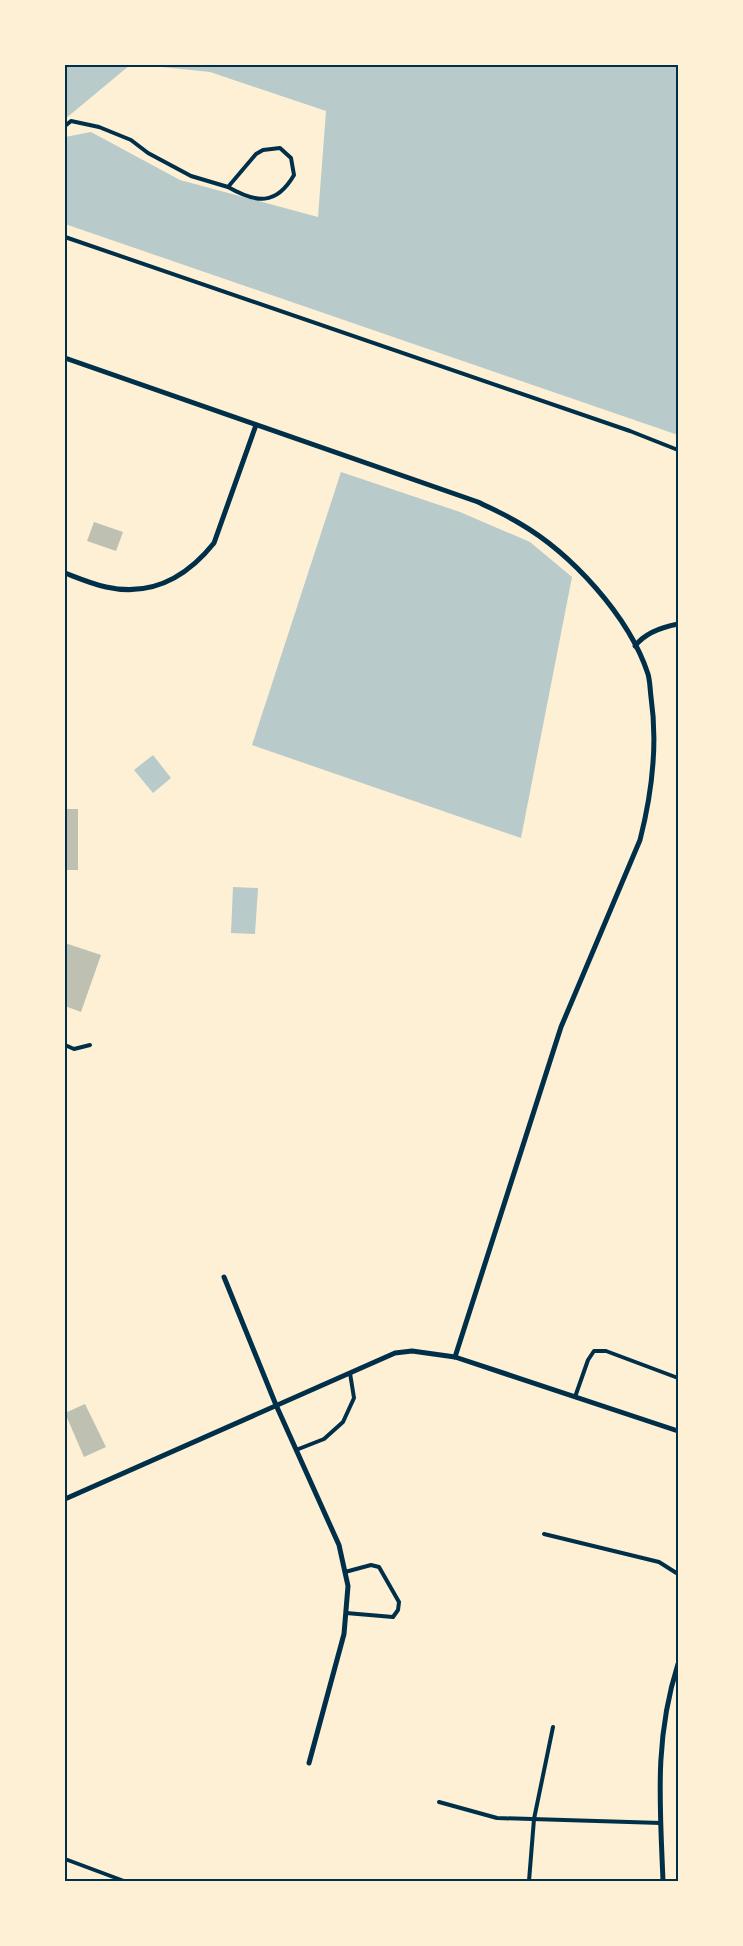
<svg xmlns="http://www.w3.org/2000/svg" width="743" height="1946" font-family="Quicksand,sans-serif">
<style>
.green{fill:#b9caca}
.building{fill:#bec0b2}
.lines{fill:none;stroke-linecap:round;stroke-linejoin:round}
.service{stroke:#003049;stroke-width:4}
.minor{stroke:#003049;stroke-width:5}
.neatline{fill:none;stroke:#003049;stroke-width:2}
</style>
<rect width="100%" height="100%" fill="#fdf0d5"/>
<g class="green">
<polygon points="65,65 130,65 65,119"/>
<polygon points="143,65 678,65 678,435 65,224 65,137 91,132 180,180 318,217 326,111 210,72"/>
<polygon points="341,472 460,512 530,542 572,577 521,838 252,745"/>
<polygon points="153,755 171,778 153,793 134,770"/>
<polygon points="233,887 258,888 255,934 231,933"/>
</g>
<g class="building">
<polygon points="94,522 123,532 116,551 87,541"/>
<rect x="65" y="809" width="13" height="61"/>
<polygon points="65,943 101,955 81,1012 65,1006"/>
<polygon points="85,1404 106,1447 84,1457 65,1413"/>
</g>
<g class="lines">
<g class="service">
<path d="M 65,126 L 71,121 L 99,127 L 131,140 L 148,153 L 191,176 L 228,187 L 256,154 L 263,150 L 280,148 L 291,158 L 294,175 C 276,206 256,203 228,187"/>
<polyline points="65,237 630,431 678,450"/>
<polyline points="65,1045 74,1049 90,1045"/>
<polyline points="575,1397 588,1360 594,1351 606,1351 678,1378"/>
<polyline points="296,1450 324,1439 343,1422 354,1398 350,1373"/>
<polyline points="544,1534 659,1562 678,1574"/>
<polyline points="345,1572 371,1565 379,1567 399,1602 398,1610 393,1617 346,1613"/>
<polyline points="439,1802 497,1818 661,1823"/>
<polyline points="65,1859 124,1881"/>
<polyline points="529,1881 534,1819 553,1727"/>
</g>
<g class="minor">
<path d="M 65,358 L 478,502 C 492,509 506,515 519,523 C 571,553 629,616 648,674 C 650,681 650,689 651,697 C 658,745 652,793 640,840 L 561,1027 L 455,1357"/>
<path d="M 65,573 C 78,578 92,584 106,587 C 151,597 186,578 214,543 L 256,425"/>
<path d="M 635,646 C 645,633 662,627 678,624"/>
<polyline points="224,1277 276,1405 339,1545 348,1586 344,1634 309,1763"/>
<polyline points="65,1499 395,1353 412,1351 455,1357 678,1431"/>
<path d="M 663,1881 C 660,1804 654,1739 678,1664"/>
</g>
</g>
<rect width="743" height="1946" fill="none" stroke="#fdf0d5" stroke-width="132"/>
<rect x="66" y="66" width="611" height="1814" class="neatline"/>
</svg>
